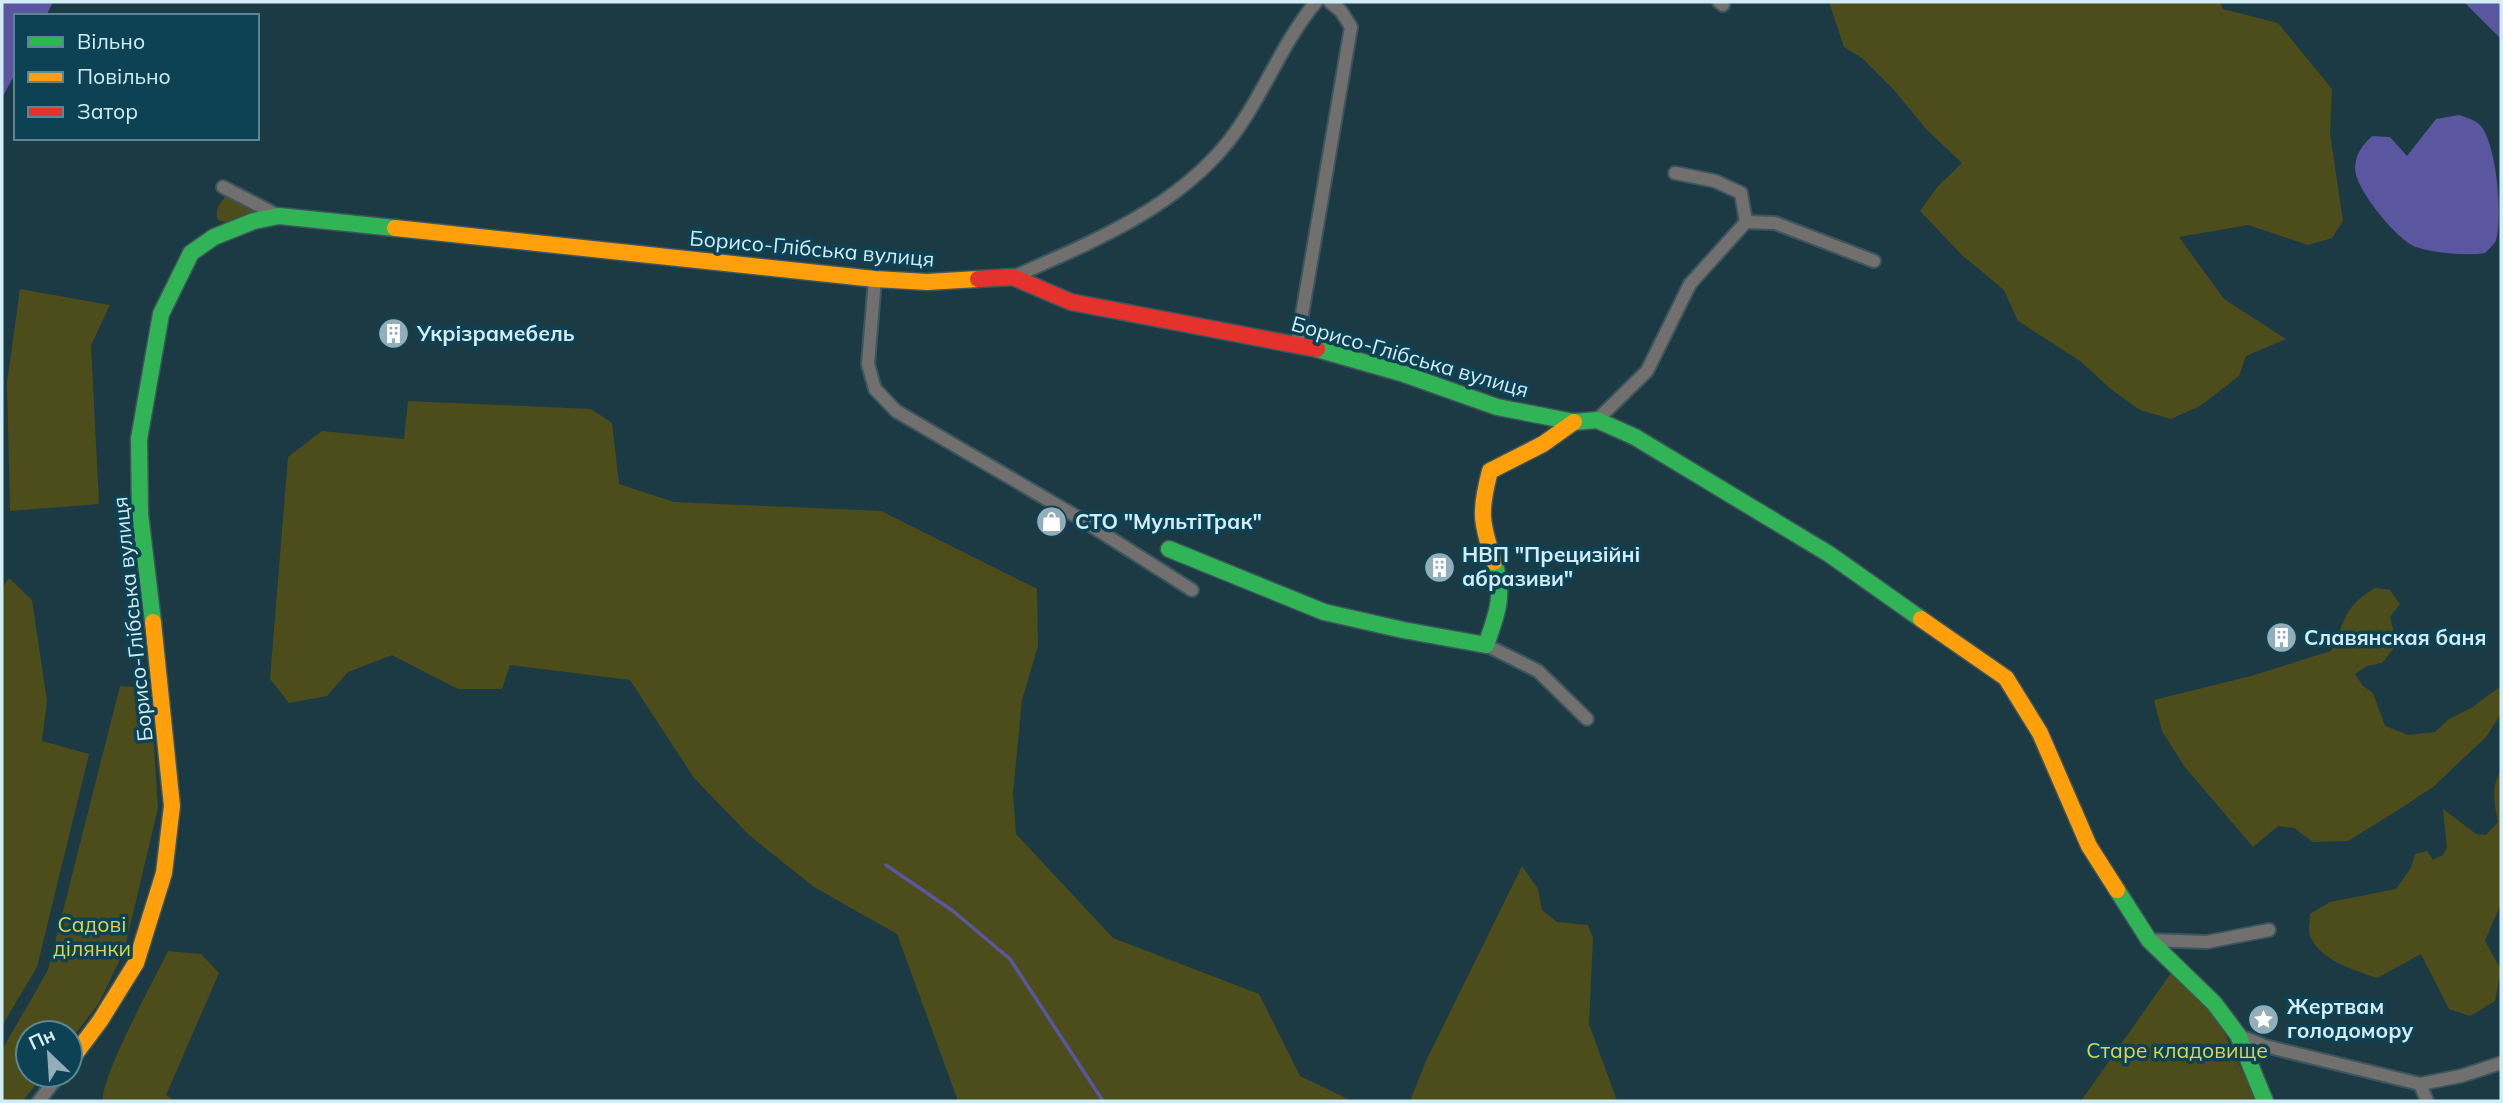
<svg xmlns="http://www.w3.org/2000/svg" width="2503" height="1103" font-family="Mulish,sans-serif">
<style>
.green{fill:#4d4d1b}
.water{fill:#5a57a0}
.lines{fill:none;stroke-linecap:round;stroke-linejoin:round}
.stream{stroke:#5a57a0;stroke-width:3.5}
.street-casing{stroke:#3d555c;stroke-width:16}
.fast-casing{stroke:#3d555c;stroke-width:19}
.slow-casing{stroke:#3d555c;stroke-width:19}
.jam-casing{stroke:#3d555c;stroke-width:19}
.street{stroke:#72706f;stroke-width:12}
.fast{stroke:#30b455;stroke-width:16}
.slow{stroke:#ff9f0a;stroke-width:16}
.jam{stroke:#e5322d;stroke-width:16}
.labels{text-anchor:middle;stroke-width:7;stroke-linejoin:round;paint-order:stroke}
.street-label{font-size:21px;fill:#d3edf7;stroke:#0c4253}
.poi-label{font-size:21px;font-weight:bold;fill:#d3edf7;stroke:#0c4253;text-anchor:start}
.park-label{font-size:21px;fill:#ded44d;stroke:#0c4253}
</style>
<rect width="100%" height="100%" fill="#1c3a43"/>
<g class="green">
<polygon points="1829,2 2220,2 2223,9 2278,23 2332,89 2330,133 2343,221 2332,238 2308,245 2248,225 2179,237 2224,299 2286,339 2246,356 2239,376 2200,406 2171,419 2140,410 2112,390 2080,361 2018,321 2004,290 1962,255 1920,211 1938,186 1962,163 1927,130 1894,90 1862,58 1844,47"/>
<path d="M 227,195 L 258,213 L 228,223 L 218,220 C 214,209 220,203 227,195 Z"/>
<polygon points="20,289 110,305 91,345 99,504 10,511 7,383"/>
<polygon points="408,401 591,409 612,423 619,484 674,502 881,511 1037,589 1038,646 1022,700 1013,793 1016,834 1113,938 1259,994 1300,1076 1352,1101 958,1101 897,934 814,887 749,835 694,778 630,680 510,665 502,689 458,689 392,655 348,672 327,696 289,703 270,679 288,457 322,431 404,439"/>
<polygon points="9,578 32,600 47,701 42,741 89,754 37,967 2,1026 2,588"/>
<path d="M 2375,588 L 2390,590 L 2400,604 L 2390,617 L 2397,644 L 2382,663 L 2367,666 L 2355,674 L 2363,686 L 2373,693 L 2385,726 L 2408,735 L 2435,732 L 2449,719 L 2471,708 L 2501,686 L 2501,714 L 2486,737 L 2433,787 L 2395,812 L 2348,841 L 2313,842 L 2294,828 L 2278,826 L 2253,847 L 2184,766 L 2162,731 L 2154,700 L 2251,676 L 2331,651 C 2346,620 2343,607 2375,588 Z"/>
<polygon points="120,686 150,688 158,808 124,951 99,1003 70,1041 70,1033 28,1033 28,1075 43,1075 23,1101 2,1101 2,1050 48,970"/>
<path d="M 2501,771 L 2501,903 L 2485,941 L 2501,970 L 2495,1001 L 2470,1016 L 2449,1009 L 2421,954 L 2377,978 C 2354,970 2321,961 2310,936 C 2308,931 2310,920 2310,914 L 2330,902 L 2396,889 L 2411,868 L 2415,854 L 2427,851 L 2433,860 L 2443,855 L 2447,848 L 2443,809 L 2476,834 L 2486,835 L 2498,822 C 2495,804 2490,787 2501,771 Z"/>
<polygon points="1522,866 1538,889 1542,910 1557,922 1588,925 1593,938 1589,1024 1617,1101 1410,1101 1426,1061"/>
<path d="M 168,951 L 201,954 L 219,973 L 166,1095 L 175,1101 L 103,1101 C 100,1078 155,978 168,951 Z"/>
<polygon points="2171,973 2214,1010 2256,1101 2081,1101"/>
</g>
<g class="water">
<polygon points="2,2 53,2 46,16 16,16 16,72 2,98"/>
<polygon points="2464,2 2501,2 2501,39"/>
<path d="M 2459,115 C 2465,117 2475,120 2479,124 C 2497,141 2503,219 2496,241 C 2493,245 2488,250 2485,253 C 2468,256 2433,253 2416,247 C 2397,240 2355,189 2355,168 C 2356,153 2362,146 2372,136 L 2390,137 L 2407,156 L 2436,119 Z"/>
</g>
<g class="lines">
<polyline class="stream" points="886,865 953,911 1010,959 1103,1101"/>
<defs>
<g id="street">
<polyline points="1719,2 1723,5"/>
<polyline points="1675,173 1715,181 1741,193 1746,222"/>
<polyline points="223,187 279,216"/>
<path d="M 1013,277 C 1090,243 1173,210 1228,142 C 1262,99 1282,42 1316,2"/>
<polyline points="875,279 868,364 875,389 896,411 1079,518 1192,590"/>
<polyline points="1297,344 1351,27 1341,11 1330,2"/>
<polyline points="1597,420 1647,371 1690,284 1746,222 1775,223 1874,261"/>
<polyline points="1486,645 1538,671 1587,719"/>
<polyline points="2149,940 2207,942 2269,930"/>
<polyline points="2238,1035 2265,1046 2420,1084 2461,1076 2501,1063"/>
<polyline points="2420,1084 2427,1101"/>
<polyline points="39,1101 59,1075"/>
</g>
<g id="fast">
<polyline points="1317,349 1401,373 1497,407 1574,422 1597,420 1635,437 1829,554 1921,619"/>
<path d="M 1169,549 L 1324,612 L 1403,630 L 1486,645 C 1497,614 1505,595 1494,562"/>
<polyline points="153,622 140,514 139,439 161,314 191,253 214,237 254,221 279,216 395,228"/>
<polyline points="2117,890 2149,940 2214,1003 2238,1035 2265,1101"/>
</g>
<g id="slow">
<polyline points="395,228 875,279 927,282 978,279"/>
<path d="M 1494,562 C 1481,522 1479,512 1490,471 L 1543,444 L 1574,422"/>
<polyline points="1921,619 2006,678 2040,733 2089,846 2117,890"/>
<polyline points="70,1061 100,1021 136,963 164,873 172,806 153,622"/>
</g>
<polyline id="jam" points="978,279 1013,277 1071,302 1317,349"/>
</defs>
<use href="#street" class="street-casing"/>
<use href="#fast" class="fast-casing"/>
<use href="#slow" class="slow-casing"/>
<use href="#jam" class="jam-casing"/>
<use href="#street" class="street"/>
<use href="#fast" class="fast"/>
<use href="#slow" class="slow"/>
<use href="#jam" class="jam"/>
</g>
<defs>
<symbol id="building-disc" viewBox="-11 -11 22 22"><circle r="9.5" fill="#93aeb8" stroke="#0c4253"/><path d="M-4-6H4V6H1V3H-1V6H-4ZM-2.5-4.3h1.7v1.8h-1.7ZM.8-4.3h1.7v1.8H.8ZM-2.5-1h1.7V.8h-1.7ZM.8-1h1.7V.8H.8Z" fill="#fff"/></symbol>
<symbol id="shop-disc" viewBox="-11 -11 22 22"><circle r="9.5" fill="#93aeb8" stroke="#0c4253"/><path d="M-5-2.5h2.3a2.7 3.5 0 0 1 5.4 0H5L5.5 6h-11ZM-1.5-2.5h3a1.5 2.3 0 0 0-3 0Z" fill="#fff"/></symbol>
<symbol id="sight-disc" viewBox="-11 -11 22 22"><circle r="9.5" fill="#93aeb8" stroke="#0c4253"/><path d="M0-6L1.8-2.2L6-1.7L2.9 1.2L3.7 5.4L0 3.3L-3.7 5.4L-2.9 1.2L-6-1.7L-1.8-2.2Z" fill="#fff"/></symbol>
</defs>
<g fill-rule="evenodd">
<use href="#building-disc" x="376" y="316" width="35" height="35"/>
<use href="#shop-disc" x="1034" y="504" width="35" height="35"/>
<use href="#building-disc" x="1422" y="550" width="35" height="35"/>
<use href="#building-disc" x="2264" y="620" width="35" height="35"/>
<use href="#sight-disc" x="2246" y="1002" width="35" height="35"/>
</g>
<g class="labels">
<g class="street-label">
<text transform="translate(812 249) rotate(5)" y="7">Борисо-Глібська вулиця</text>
<text transform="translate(1410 357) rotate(16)" y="7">Борисо-Глібська вулиця</text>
<text transform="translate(133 619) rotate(-96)" y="7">Борисо-Глібська вулиця</text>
</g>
<g class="poi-label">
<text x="417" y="341">Укрізрамебель</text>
<text x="1075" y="529">СТО "МультіТрак"</text>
<text x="1462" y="562">НВП "Прецизійні<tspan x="1462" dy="24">абразиви"</tspan></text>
<text x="2304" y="645">Славянская баня</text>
<text x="2287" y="1014">Жертвам<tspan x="2287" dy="24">голодомору</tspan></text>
</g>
<g class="park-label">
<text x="92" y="932">Садові<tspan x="92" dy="24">ділянки</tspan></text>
<text x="2177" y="1058">Старе кладовище</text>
</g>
</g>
<rect width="2503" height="1103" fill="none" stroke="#d3edf7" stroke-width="7"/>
<rect x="14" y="14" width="245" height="126" fill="#0c4253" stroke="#5c8695" stroke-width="2"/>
<rect x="28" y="37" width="35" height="10" fill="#30b455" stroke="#5c8695" stroke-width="2"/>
<text x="77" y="49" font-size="21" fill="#d3edf7">Вільно</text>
<rect x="28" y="72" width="35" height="10" fill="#ff9f0a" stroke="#5c8695" stroke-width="2"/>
<text x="77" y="84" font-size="21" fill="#d3edf7">Повільно</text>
<rect x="28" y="107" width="35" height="10" fill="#e5322d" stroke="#5c8695" stroke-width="2"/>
<text x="77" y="119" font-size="21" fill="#d3edf7">Затор</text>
<g transform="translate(49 1054) rotate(335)"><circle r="33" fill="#0c4253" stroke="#5c8695" stroke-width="2"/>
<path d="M0-5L12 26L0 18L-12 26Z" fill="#93aeb8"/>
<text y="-10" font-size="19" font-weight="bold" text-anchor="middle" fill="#d3edf7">Пн</text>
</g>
</svg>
